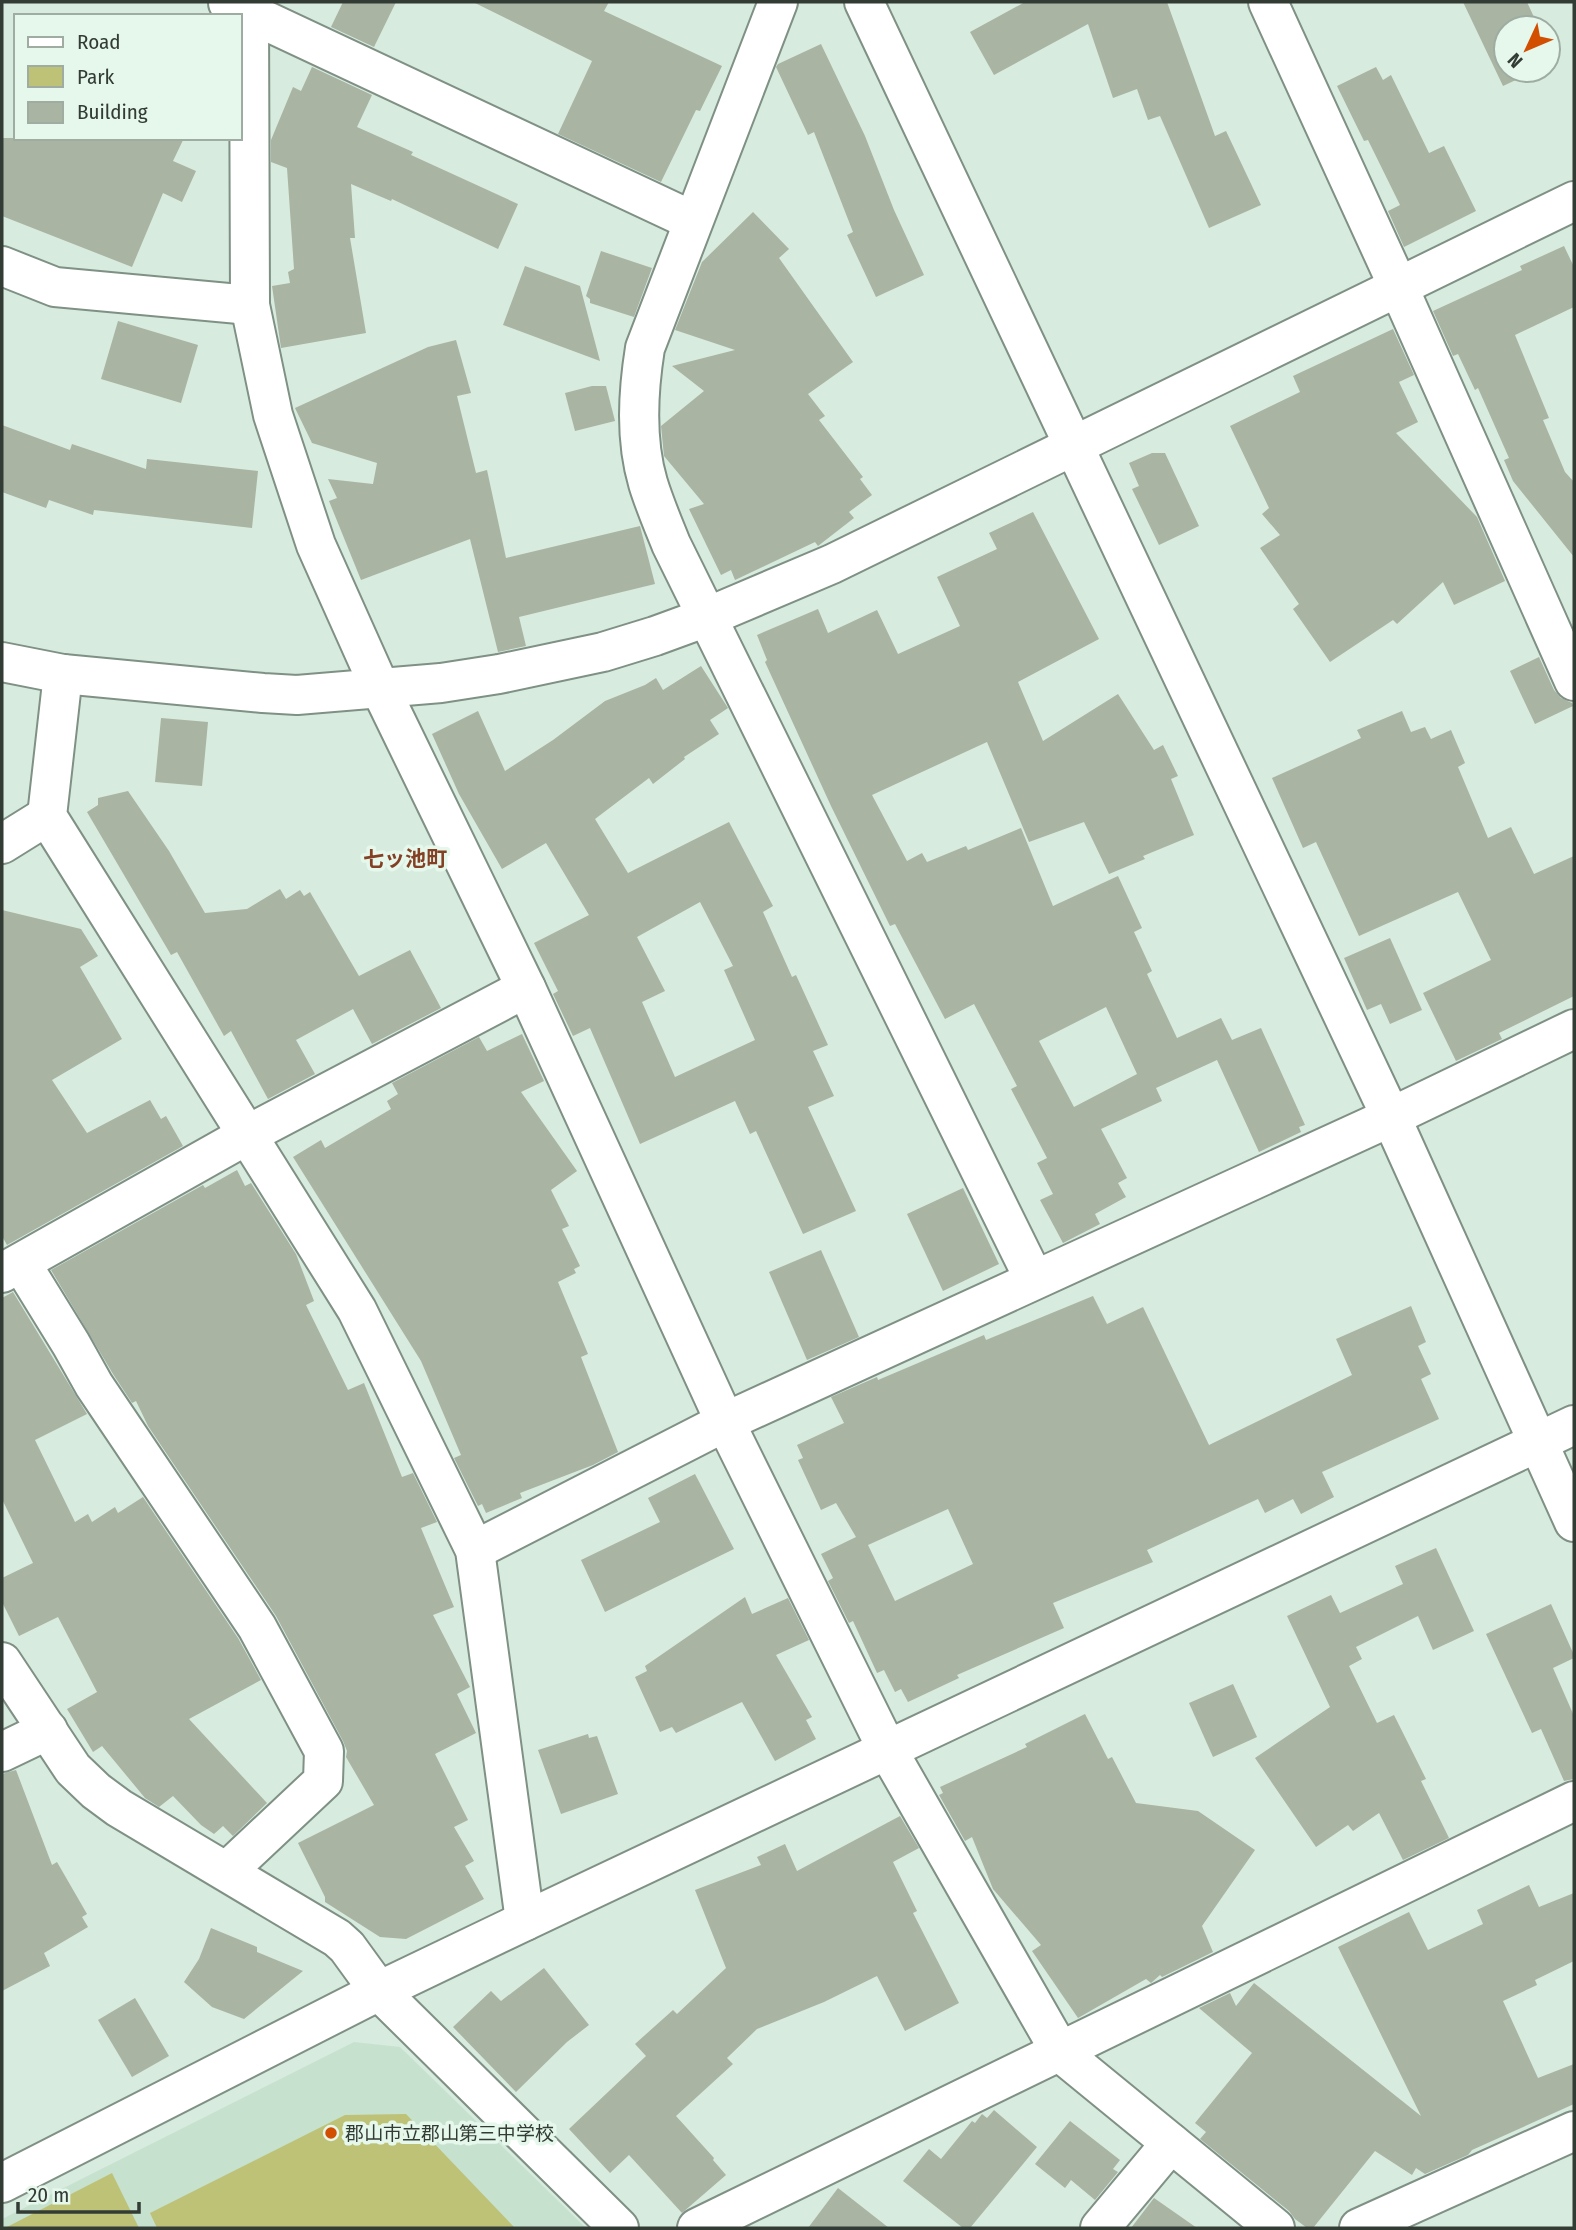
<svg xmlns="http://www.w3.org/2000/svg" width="1576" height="2230" font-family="'Fira Sans Condensed','Noto Sans JP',sans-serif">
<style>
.built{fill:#c7e1cf}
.green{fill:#bec277}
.building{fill:#a9b4a3;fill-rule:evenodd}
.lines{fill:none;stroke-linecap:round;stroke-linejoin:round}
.street-casing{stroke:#7f9084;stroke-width:42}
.secondary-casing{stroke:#7f9084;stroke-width:42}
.street{stroke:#fff;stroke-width:38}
.secondary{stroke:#fff;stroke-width:38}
.poi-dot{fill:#d24e00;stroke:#e5f8eb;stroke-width:2.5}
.labels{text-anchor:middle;stroke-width:7;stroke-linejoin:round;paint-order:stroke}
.poi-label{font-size:19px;fill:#333b35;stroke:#e5f8eb;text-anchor:start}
.neighbourhood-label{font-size:21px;font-weight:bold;fill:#834025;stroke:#e5f8eb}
</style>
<rect width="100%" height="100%" fill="#d7ebde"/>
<polygon class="built" points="354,2042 400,2047 586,2228 2,2228 2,2219"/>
<g class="green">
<polygon points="406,2114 515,2228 157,2228 150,2213 345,2115"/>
<polygon points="112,2173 139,2228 5,2228"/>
</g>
<g class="building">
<polygon points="343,2 396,2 374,47 331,27"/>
<polygon points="473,2 609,2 604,11 722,66 700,111 696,110 661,182 558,134 592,61"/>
<polygon points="1025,2 1167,2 1215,136 1226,131 1261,205 1209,228 1160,116 1148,120 1137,89 1113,98 1088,24 994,75 970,32"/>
<polygon points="1463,2 1527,2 1539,28 1506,28 1506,70 1537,70 1503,86"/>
<polygon points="821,44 865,136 894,210 924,275 876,297 847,235 853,232 814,132 808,135 776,67 778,64"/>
<polygon points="312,67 372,95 357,127 413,152 411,155 518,204 498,249 392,199 391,201 351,184 355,238 350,238 366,333 281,348 272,286 290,283 288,272 294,269 287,168 271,162 271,140 293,87 301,91"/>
<polygon points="1376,67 1383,80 1391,75 1429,153 1444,146 1476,211 1404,247 1388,211 1400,205 1368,140 1364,141 1337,86"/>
<polygon points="2,138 184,138 173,161 196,171 182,202 163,193 132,267 2,216"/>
<polygon points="753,212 789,249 779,258 853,362 808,394 825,416 819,420 863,477 860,479 872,495 849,512 854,518 818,546 815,542 735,580 731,570 721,575 689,509 704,504 664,456 661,426 704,391 672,366 735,350 675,330 702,262"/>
<polygon points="1564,246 1574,267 1574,307 1515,335 1549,418 1543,420 1565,472 1574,482 1574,557 1513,481 1504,460 1509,458 1478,388 1475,390 1458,354 1453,356 1433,311 1522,270 1520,266"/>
<polygon points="601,251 652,268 634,317 590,303 590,299 586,296"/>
<polygon points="525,266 580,286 600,361 503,325"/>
<polygon points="118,321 198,345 181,403 101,379"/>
<polygon points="1393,329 1414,375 1399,382 1418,422 1396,433 1477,517 1505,581 1454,605 1443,582 1397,624 1393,620 1330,662 1293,609 1299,604 1260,548 1280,535 1262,514 1269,508 1230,426 1300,392 1293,376"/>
<polygon points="456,340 471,393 457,396 476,473 487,470 506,558 640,526 655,584 519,617 526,646 498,652 470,539 361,580 329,501 337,498 328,479 373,484 377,463 312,443 295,408 428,347"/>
<polygon points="592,386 606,386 615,421 575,431 565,393"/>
<polygon points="2,425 70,450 72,444 146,469 147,459 258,471 252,528 94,510 93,515 49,500 46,508 2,492"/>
<polygon points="1152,453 1165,453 1199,526 1159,545 1132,489 1139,486 1129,463"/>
<path d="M 1033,512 L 1099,639 L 1018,682 L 1043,741 L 1118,694 L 1154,750 L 1163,745 L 1178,776 L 1171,779 L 1194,835 L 1143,856 L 1145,859 L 1109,874 L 1084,822 L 1029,842 L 987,742 L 872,795 L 907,861 L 922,853 L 927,862 L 966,846 L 968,850 L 1021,828 L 1053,906 L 1118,876 L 1142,928 L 1134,932 L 1152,971 L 1147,974 L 1177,1038 L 1221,1018 L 1232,1040 L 1261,1028 L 1305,1125 L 1299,1127 L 1301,1132 L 1259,1152 L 1217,1060 L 1156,1088 L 1162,1101 L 1101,1129 L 1127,1178 L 1118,1183 L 1126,1197 L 1095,1214 L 1100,1224 L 1063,1243 L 1040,1200 L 1053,1194 L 1037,1163 L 1047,1158 L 1011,1089 L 1017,1086 L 974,1004 L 945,1019 L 895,924 L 890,926 L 831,806 L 765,662 L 767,660 L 757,635 L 818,609 L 828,633 L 877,610 L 898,654 L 960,626 L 937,577 L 997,549 L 989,533 ZM 1106,1007 L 1137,1074 L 1074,1107 L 1039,1041 Z"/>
<polygon points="1539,657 1554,690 1561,698 1572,703 1573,706 1535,724 1510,671"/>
<path d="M 701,666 L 728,708 L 710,720 L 719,734 L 684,757 L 685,759 L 653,784 L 649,778 L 595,819 L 628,873 L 729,822 L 773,906 L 763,912 L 792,977 L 796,975 L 828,1045 L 813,1051 L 834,1096 L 808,1107 L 856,1211 L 803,1234 L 756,1131 L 750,1134 L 735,1101 L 640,1144 L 590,1028 L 573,1036 L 553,994 L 558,991 L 534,943 L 589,915 L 546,843 L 502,869 L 459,794 L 432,734 L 478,711 L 505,771 L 553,740 L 605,701 L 645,685 L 656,678 L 663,690 ZM 700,902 L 733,966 L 724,970 L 755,1040 L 675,1077 L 642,1002 L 665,991 L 637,937 Z"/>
<polygon points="1402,711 1411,732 1425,727 1431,739 1451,730 1465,763 1458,767 1488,838 1511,827 1534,874 1574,856 1574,996 1499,1033 1502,1039 1456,1061 1423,993 1491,960 1458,892 1359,936 1316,842 1303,848 1272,778 1361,738 1357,730"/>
<polygon points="161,718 208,722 202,786 155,782"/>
<polygon points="128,791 169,851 205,913 247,909 280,889 286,899 300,890 304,896 310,892 359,976 410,950 441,1008 372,1044 353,1009 296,1040 315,1074 268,1099 231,1031 224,1036 177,952 171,955 87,812 98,805 98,798"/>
<polygon points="2,910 81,929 98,956 80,967 122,1039 52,1080 87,1133 150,1100 161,1119 166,1116 183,1146 7,1245 2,1236"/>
<polygon points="1390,938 1422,1010 1390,1024 1381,1004 1367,1010 1344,958"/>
<polygon points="522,1034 544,1081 521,1092 577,1171 551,1190 569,1226 562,1229 580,1266 574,1269 576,1273 558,1282 588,1354 581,1357 618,1452 593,1465 520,1493 522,1498 486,1513 482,1504 478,1506 454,1458 461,1455 421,1361 293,1157 321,1140 325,1148 391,1109 387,1101 398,1094 392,1083 479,1037 487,1051"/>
<polygon points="237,1170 245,1186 251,1183 296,1254 314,1301 306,1305 348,1390 364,1383 402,1477 413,1473 437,1522 421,1528 454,1607 433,1615 470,1687 457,1694 476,1733 435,1754 468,1820 454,1827 474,1861 465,1866 484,1899 406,1939 380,1937 325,1902 325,1897 298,1843 374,1805 346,1757 347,1751 343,1741 276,1616 148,1426 136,1401 132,1403 113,1374 51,1270 203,1185 205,1188"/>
<polygon points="963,1188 999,1264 943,1291 907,1214"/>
<polygon points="821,1250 859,1337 807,1360 769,1272"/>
<polygon points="13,1292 87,1414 35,1440 75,1522 88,1514 92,1522 115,1507 118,1513 143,1497 238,1638 261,1680 189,1719 267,1803 233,1836 223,1826 214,1834 201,1825 173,1796 159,1807 145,1798 102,1746 93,1752 67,1709 97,1692 58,1617 19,1636 2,1602 2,1578 33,1563 2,1499 2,1298"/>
<path d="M 1093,1296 L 1107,1324 L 1143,1307 L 1209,1445 L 1352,1375 L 1336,1339 L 1411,1306 L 1426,1342 L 1418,1346 L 1431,1374 L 1421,1379 L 1439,1419 L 1322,1472 L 1334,1497 L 1301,1514 L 1293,1499 L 1265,1513 L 1258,1499 L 1147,1550 L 1153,1562 L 1053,1603 L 1064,1628 L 957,1675 L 959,1678 L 908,1702 L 901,1689 L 895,1692 L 884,1670 L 877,1673 L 853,1621 L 849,1623 L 828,1581 L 833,1578 L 821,1554 L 856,1537 L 836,1503 L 821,1510 L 798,1460 L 803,1458 L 797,1445 L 844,1423 L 831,1397 L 877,1377 L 878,1380 L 984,1335 L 986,1340 ZM 948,1509 L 973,1564 L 895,1601 L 868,1545 Z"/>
<polygon points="695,1474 734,1549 605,1612 581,1560 660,1522 648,1498"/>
<polygon points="1436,1548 1474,1631 1433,1650 1418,1616 1356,1647 1362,1659 1349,1666 1377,1723 1394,1715 1426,1779 1421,1781 1449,1838 1403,1860 1379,1813 1353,1831 1348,1825 1316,1847 1255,1758 1330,1707 1287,1616 1331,1595 1340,1613 1403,1584 1395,1566"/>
<polygon points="745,1597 752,1614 788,1598 809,1640 776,1655 812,1717 806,1720 816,1739 775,1761 742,1702 676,1733 672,1727 660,1732 635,1677 647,1671 645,1666"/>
<polygon points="1551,1604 1574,1655 1574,1658 1553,1668 1574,1716 1574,1779 1564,1781 1541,1729 1532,1733 1486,1634"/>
<polygon points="1233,1684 1257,1737 1213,1757 1189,1703"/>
<polygon points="1085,1714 1108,1759 1112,1757 1136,1803 1198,1811 1255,1850 1202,1926 1213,1952 1162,1977 1160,1975 1151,1983 1146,1979 1078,2018 1032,1951 1041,1945 993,1889 972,1837 965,1841 939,1795 943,1793 940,1787 1027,1747 1025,1744"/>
<polygon points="588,1734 589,1738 597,1736 618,1794 561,1814 538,1750"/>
<polygon points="16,1770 52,1865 57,1862 87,1914 82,1917 88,1927 44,1953 50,1966 2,1991 2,1774"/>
<polygon points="900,1816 919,1848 893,1862 917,1911 913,1913 959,2003 905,2031 877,1976 824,2002 757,2029 727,2058 733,2064 676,2116 714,2158 713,2160 726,2175 682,2213 629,2155 610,2173 569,2129 646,2056 635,2044 673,2010 677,2014 726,1968 695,1890 761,1865 757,1857 785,1844 797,1871"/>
<polygon points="1529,1885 1539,1907 1574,1893 1574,1961 1535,1980 1537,1985 1503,2001 1538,2078 1574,2064 1574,2104 1472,2150 1468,2155 1425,2174 1416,2168 1412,2175 1375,2151 1313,2228 1307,2228 1295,2219 1289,2211 1200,2139 1206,2132 1195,2123 1252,2053 1199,2008 1230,1993 1236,2006 1254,1983 1421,2116 1338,1947 1409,1912 1428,1950 1483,1924 1477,1910"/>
<polygon points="211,1928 257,1947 257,1952 303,1971 244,2019 212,2007 184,1982 199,1959"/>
<polygon points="544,1968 589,2025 567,2042 516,2092 453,2027 491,1991 501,2001"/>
<polygon points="135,1998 169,2056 132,2077 98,2020"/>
<polygon points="994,2110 1037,2147 970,2228 963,2228 903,2181 929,2149 941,2159 972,2121 975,2123 982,2114 987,2118"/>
<polygon points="1070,2121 1120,2160 1113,2169 1118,2172 1095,2200 1071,2180 1065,2188 1035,2164"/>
<polygon points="838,2188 889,2228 808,2228"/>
<polygon points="1154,2198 1197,2228 1131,2228"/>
</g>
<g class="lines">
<defs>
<g id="street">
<polyline points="253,2 249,13 250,305 273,415 316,545 380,688 526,988 725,1422 887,1749 1061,2053 1275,2228"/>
<path d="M 778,2 L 645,348 C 638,392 635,439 648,483 C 654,503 663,524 671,544 L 1034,1279"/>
<polyline points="864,2 1391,1117 1574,1522"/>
<polyline points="1268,2 1398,286 1574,681"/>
<polyline points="228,3 693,221"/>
<polyline points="2,266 55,287 250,305"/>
<polyline points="2,662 63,674 263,693 297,695 441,683 499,674 603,652 655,636 707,617 832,564 1574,201"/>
<polyline points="63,674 47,816 357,1310 475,1550 525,1921"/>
<polyline points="2,844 47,816"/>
<polyline points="21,1263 71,1344 94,1385 257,1627 324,1751 323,1781 227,1871"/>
<polyline points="2,1273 247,1135 526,988"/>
<polyline points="475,1550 725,1422 1391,1117 1574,1029"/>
<polyline points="2,1662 73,1769 96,1791 119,1808 337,1938 347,1947 379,1991 619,2228"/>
<polyline points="2,1752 48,1730"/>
<polyline points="697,2228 1574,1801"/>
<polyline points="1100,2228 1171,2143"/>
<polyline points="1359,2228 1574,2131"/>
</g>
<polyline id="secondary" points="2,2183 379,1991 525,1921 1574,1425"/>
</defs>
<use href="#street" class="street-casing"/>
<use href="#secondary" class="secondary-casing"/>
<use href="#street" class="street"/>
<use href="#secondary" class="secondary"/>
</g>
<circle class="poi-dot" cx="331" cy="2133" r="7"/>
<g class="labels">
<g class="poi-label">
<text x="345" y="2140">郡山市立郡山第三中学校</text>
</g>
<g class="neighbourhood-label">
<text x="405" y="866">七ッ池町</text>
</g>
</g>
<rect width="1576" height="2230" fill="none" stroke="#333b35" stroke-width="7"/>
<rect x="14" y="14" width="228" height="126" fill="#e5f8eb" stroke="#9eaca2" stroke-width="2"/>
<rect x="28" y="37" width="35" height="10" fill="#ffffff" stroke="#9eaca2" stroke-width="2"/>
<text x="77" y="49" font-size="21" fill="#333b35">Road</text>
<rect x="28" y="66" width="35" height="21" fill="#bec277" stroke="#9eaca2" stroke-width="2"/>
<text x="77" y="84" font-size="21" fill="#333b35">Park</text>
<rect x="28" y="102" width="35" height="21" fill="#a9b4a3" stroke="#9eaca2" stroke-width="2"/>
<text x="77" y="119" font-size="21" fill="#333b35">Building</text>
<g transform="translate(1527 49) rotate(226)"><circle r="33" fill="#e5f8eb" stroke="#9eaca2" stroke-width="2"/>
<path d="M0-5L12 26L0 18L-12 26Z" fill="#d24e00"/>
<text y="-10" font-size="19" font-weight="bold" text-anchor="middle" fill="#333b35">N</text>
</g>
<path d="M18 2202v10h121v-10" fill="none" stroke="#333b35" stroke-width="3.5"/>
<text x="28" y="2202" font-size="21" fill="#333b35" stroke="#e5f8eb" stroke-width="5" paint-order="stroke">20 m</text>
</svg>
